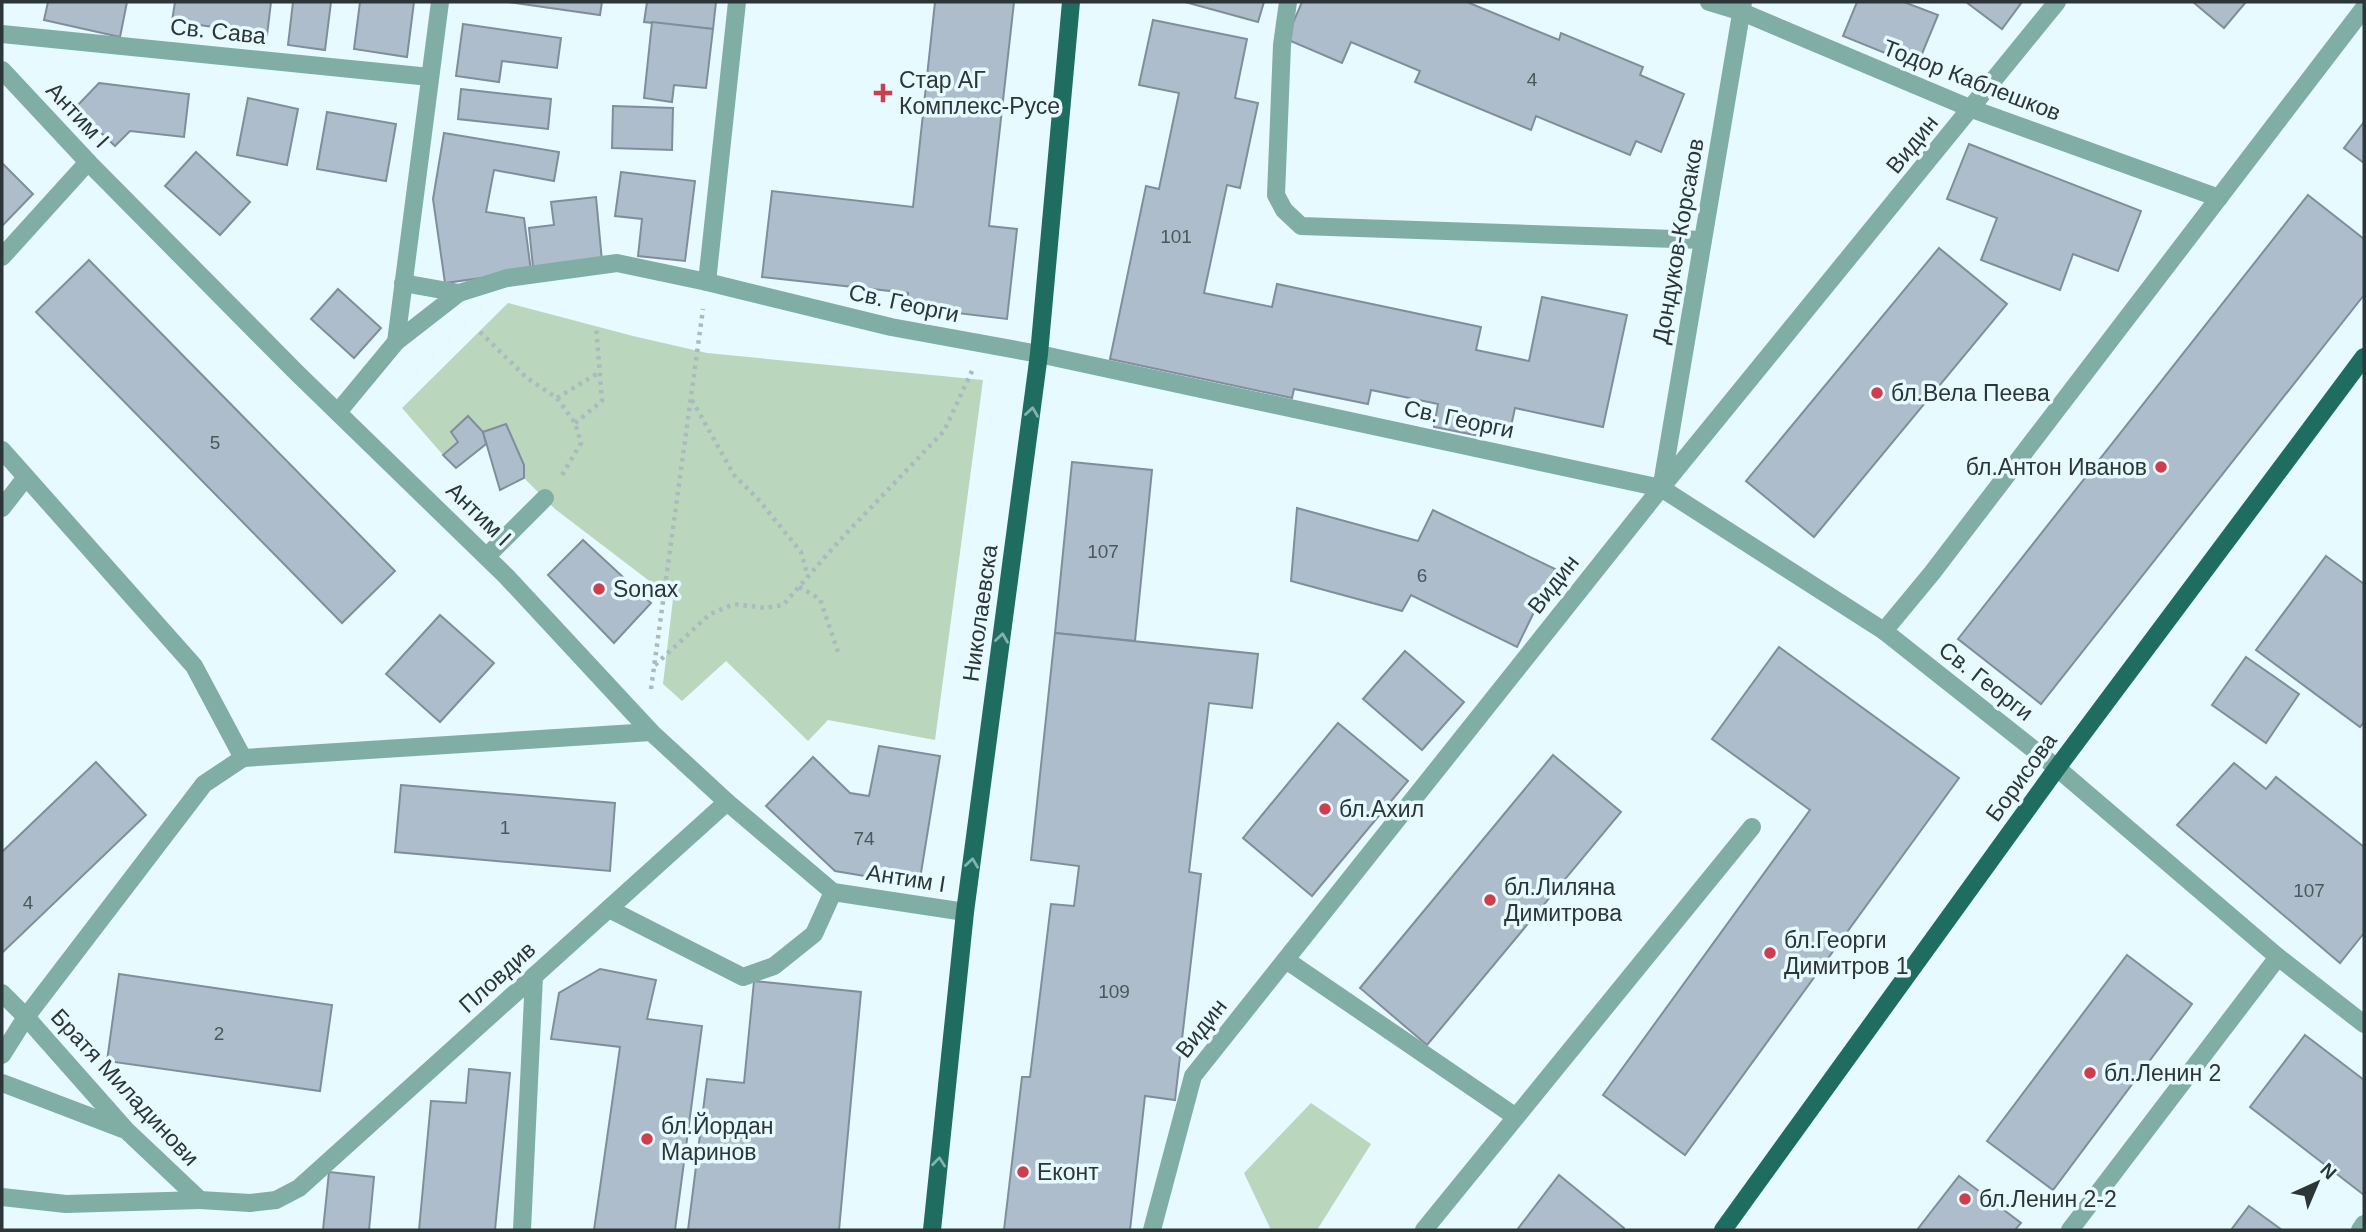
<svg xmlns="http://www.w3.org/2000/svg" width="2366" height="1232" font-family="Arial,sans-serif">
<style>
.green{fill:#bad6bd}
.building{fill:#aebdcb;stroke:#808e9c;stroke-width:2}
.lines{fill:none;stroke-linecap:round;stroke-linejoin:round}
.path{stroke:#abbabe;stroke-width:4.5;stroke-dasharray:3.5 5;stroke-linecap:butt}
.minor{stroke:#80ada4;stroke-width:18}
.major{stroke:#1f6c61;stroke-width:18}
.oneway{stroke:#83b3b0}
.poi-dot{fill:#ce3e4d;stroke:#e7faff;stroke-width:2.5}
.labels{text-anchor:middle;stroke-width:7;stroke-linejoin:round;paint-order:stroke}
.number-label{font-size:19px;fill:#4c575c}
.street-label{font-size:23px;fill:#2c3537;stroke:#e7faff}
.poi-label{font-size:23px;fill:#2c3537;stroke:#e7faff;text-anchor:start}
</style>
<rect width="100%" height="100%" fill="#e7faff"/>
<g class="green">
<polygon points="508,303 633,336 707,353 983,380 935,740 828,720 808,741 726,661 682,701 663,684 673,599 555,509 524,478 524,465 506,424 483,432 468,416 451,432 458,442 443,455 402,408"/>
<polygon points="1311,1103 1371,1144 1317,1230 1271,1230 1244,1173"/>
</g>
<g class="building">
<polygon points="48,2 127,2 120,37 44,20"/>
<polygon points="175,2 271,2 267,35 172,21"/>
<polygon points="293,2 331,2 325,50 288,45"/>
<polygon points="360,2 414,2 407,57 354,49"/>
<polygon points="508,2 602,2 600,15"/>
<polygon points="647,2 716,2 713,29 644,22"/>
<polygon points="935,2 1014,2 989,226 1017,229 1007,319 906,307 908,293 762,277 772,191 913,207"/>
<polygon points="1185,2 1264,2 1258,22"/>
<polygon points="1302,2 1467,2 1559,40 1561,33 1643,67 1640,75 1684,94 1661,152 1636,141 1630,155 1536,116 1531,130 1415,82 1420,71 1351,42 1342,63 1286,39"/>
<polygon points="1857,2 1904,2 1938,15 1917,66 1843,36"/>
<polygon points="1966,2 2022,2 2002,29"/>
<polygon points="2193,2 2246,2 2224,28"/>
<polygon points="1153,20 1247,39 1235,98 1258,103 1240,188 1227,185 1204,293 1272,307 1277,284 1481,327 1476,350 1529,361 1542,297 1627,315 1603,427 1515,408 1510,431 1482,425 1480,436 1434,427 1438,404 1371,390 1368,404 1294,389 1292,398 1110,359 1146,186 1159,189 1179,93 1139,85"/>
<polygon points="652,22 713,29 706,88 674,85 672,102 644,98"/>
<polygon points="463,24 561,38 557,68 502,61 499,82 456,76"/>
<polygon points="99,83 189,94 184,137 130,131 115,146 75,108"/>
<polygon points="461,89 551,99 548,129 458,119"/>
<polygon points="248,98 298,109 287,165 237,155"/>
<polygon points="613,106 673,108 672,150 612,148"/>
<polygon points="327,112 396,124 386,181 317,169"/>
<polygon points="2364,122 2364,163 2344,148"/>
<polygon points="444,133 559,152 554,181 494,170 486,212 524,218 531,271 445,283 433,199"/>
<polygon points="1969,144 2141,211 2118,271 2073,254 2060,290 1981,260 1997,218 1947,199"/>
<polygon points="196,152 250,202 220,235 165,186"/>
<polygon points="2,163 33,194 2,226"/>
<polygon points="621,172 695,181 685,261 638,256 642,219 615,216"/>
<polygon points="2308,195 2364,239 2364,295 2041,704 1958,639"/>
<polygon points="596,197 602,261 533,267 529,228 554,225 551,202"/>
<polygon points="1939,248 2007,304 1814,537 1746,481"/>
<polygon points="89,260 395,571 342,623 36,312"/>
<polygon points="338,289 381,328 354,358 311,319"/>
<polygon points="468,416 483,432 486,444 456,468 443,455 458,442 451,432"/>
<polygon points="506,424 524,465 524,478 500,490 483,432"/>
<polygon points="1072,462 1152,470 1135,641 1055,633"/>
<polygon points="1297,508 1418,541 1433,510 1555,569 1517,647 1411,595 1402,611 1291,581"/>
<polygon points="583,540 651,603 614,643 548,575"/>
<polygon points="2326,556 2364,584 2364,722 2360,727 2256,650"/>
<polygon points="440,615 494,663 440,722 386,674"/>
<polygon points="1055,633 1258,654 1252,708 1209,703 1189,872 1201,874 1175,1100 1145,1096 1130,1230 1004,1230 1022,1077 1030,1077 1051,904 1074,906 1079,866 1031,860"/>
<polygon points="1779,647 1959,778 1685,1155 1603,1095 1810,810 1712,739"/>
<polygon points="1405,651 1464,702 1422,750 1363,699"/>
<polygon points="2246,657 2299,694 2266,743 2212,705"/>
<polygon points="1338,723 1408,781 1312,896 1243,838"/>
<polygon points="879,746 940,756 919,885 835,871 766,806 813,757 850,793 869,796"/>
<polygon points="1553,755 1621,812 1427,1045 1360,988"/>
<polygon points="96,762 146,815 2,953 2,852"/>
<polygon points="2234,763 2266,789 2276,777 2364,847 2364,933 2340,963 2177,825"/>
<polygon points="401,785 615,803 610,871 395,852"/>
<polygon points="2127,955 2192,1004 2053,1190 1987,1141"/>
<polygon points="600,969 656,980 647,1019 702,1026 675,1230 594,1230 620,1047 551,1039 559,993"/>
<polygon points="119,974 332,1005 320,1091 107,1061"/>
<polygon points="754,981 861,992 839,1230 688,1230 707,1079 744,1083"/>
<polygon points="2305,1035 2364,1080 2364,1195 2250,1107"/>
<polygon points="469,1069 510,1073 495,1230 419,1230 431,1101 466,1103"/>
<polygon points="329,1172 374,1177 369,1230 323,1230"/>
<polygon points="1559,1175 1624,1228 1622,1230 1517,1230"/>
<polygon points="1959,1176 2021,1223 2015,1230 1917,1230"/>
<polygon points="2249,1206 2282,1230 2231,1230"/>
</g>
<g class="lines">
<g class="path">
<polyline points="480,332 527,378 557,398 575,423 581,443 562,475"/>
<polyline points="557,398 598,373"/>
<polyline points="692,400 734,475 758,499 801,552 808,577"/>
<polyline points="575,423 602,401 596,326"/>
<polyline points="799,587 820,599 838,652"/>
<polyline points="655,665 710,614 734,604 765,608 783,605 839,541 944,431 972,371"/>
<polyline points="651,689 703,309"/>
</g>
<g class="minor">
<polyline points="1288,2 1282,45 1276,195 1284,210 1301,226 1703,240"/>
<polyline points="1709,2 1742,12 1972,109 2219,198"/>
<polyline points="2,34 430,77"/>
<polyline points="2,70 88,162 297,373 506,576 651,732 727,802 833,892 965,912"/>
<polyline points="2,257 88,162"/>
<polyline points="707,282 737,2"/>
<polyline points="403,283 459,293"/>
<polyline points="396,342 459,293 507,278 617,263 707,282 891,327 1039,354 1661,488 1884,631 2057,768 2278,957 2364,1024"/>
<polyline points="338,412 396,342 440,2"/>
<polyline points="2,450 194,666 243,758 204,784 26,1017 2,1055"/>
<polyline points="1662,484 1743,2"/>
<polyline points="2,508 26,477"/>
<polyline points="487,556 545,498"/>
<polyline points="1884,631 1932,573 2364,8"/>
<polyline points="243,758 651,732"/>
<polyline points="609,909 743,977 774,966 814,934 833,892"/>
<polyline points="1286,960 1516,1117"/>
<polyline points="2,993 26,1017 126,1130 200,1200 250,1203 276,1200 299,1188 727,802"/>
<polyline points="2,1083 123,1129"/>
<polyline points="2,1197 66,1204 200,1200"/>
<polyline points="522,1230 534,976"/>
<polyline points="1152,1230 1193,1076 1661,488 2057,2"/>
<polyline points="1424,1230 1752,827"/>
<polyline points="2070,1230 2278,957"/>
<polyline points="2360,1230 2364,1224"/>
</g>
<g class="major">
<polyline points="932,1230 965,912 1039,354 1071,2"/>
<polyline points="1723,1230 2057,768 2364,357"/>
</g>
</g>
<defs><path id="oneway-chevron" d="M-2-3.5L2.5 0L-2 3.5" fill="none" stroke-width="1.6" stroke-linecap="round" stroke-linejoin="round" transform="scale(1.75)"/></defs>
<g class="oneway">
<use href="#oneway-chevron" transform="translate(1032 412) rotate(-82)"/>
<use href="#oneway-chevron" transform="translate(1002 638) rotate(-82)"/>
<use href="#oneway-chevron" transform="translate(972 863) rotate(-82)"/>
<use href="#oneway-chevron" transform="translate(939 1162) rotate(-84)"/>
</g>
<g class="poi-dot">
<path d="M879.5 82.5h7v7h7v7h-7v7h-7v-7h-7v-7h7z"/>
<circle cx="1877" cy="393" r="7"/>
<circle cx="2161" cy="467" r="7"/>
<circle cx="599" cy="589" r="7"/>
<circle cx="1325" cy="809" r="7"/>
<circle cx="1490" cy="900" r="7"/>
<circle cx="1770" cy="953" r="7"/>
<circle cx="2090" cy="1073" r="7"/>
<circle cx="647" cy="1139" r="7"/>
<circle cx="1023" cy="1172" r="7"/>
<circle cx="1965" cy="1199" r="7"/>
</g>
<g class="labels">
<g class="number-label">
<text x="1532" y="86">4</text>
<text x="1176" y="243">101</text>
<text x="215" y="449">5</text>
<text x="1103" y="558">107</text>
<text x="1422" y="582">6</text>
<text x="505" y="834">1</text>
<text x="864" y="845">74</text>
<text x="2309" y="897">107</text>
<text x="28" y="909">4</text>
<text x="1114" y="998">109</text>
<text x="219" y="1040">2</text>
</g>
<g class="street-label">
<text transform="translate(218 31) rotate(6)" y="8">Св. Сава</text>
<text transform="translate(1972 80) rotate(21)" y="8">Тодор Каблешков</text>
<text transform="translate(78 115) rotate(47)" y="8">Антим I</text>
<text transform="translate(1912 144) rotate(-51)" y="8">Видин</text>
<text transform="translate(1678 241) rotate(-80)" y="8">Дондуков-Корсаков</text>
<text transform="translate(904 303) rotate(12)" y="8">Св. Георги</text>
<text transform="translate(1459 419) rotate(12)" y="8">Св. Георги</text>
<text transform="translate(479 514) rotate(44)" y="8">Антим I</text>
<text transform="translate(1553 584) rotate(-52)" y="8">Видин</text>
<text transform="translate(980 613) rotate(-82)" y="8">Николаевска</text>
<text transform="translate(1986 681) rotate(38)" y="8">Св. Георги</text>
<text transform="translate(2021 777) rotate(-54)" y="8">Борисова</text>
<text transform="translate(906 878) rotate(9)" y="8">Антим I</text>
<text transform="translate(497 977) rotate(-42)" y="8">Пловдив</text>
<text transform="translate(1201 1028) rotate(-52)" y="8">Видин</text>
<text transform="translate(125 1087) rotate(47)" y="8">Братя Миладинови</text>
</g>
<g class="poi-label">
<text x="899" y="88">Стар АГ<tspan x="899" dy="26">Комплекс-Русе</tspan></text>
<text x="1891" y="401">бл.Вела Пеева</text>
<text x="2147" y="475" text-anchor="end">бл.Антон Иванов</text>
<text x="613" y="597">Sonax</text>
<text x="1339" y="817">бл.Ахил</text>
<text x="1504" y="895">бл.Лиляна<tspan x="1504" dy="26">Димитрова</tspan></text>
<text x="1784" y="948">бл.Георги<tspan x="1784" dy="26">Димитров 1</tspan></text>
<text x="2104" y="1081">бл.Ленин 2</text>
<text x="661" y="1134">бл.Йордан<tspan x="661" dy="26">Маринов</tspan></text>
<text x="1037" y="1180">Еконт</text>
<text x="1979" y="1207">бл.Ленин 2-2</text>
</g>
</g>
<rect width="2366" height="1232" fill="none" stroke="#2c3537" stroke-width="7"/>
<g transform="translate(2317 1183) rotate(44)" stroke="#e7faff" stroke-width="5" paint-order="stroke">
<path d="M0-5L12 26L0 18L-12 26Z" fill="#2c3537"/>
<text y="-10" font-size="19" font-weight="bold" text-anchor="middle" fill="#2c3537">N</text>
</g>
</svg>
